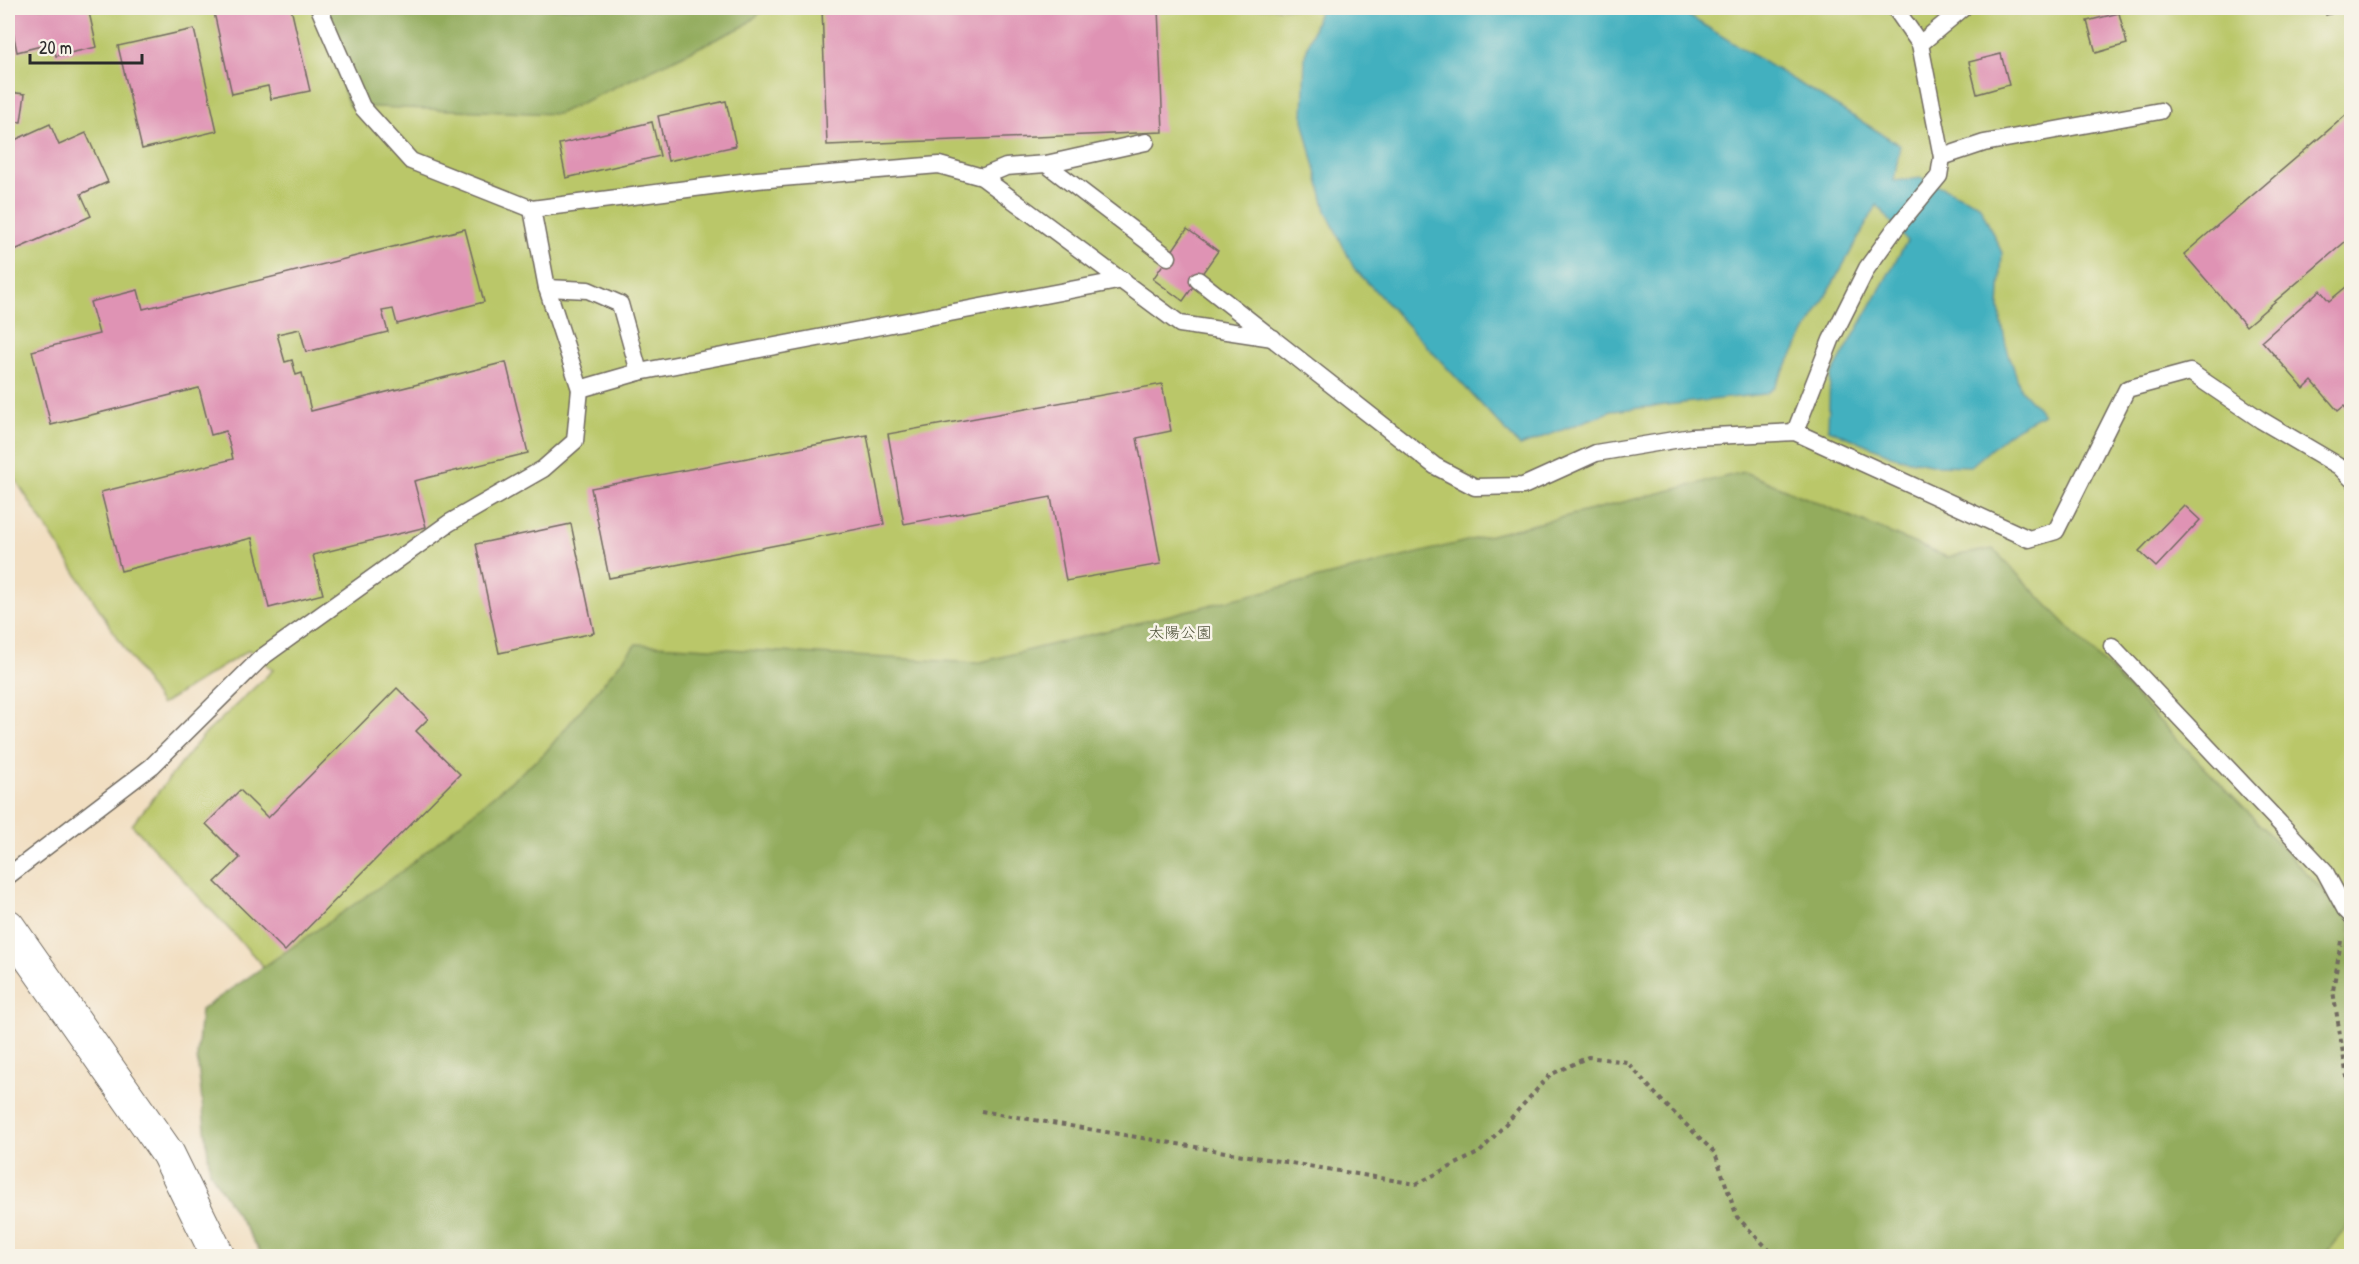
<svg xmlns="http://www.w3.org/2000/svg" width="2359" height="1264" font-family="'Patrick Hand','Klee One',sans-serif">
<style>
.green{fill:#bac769;stroke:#72794a;stroke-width:1.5}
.forest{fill:#93ac5d;stroke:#5f6c44;stroke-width:1.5}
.water{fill:#42b0bf;stroke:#366e75;stroke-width:1.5}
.building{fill:#df93b4}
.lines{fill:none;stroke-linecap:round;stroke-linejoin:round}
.lane-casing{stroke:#716a60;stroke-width:19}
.secondary-casing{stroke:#716a60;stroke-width:35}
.path{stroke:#716a60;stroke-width:4;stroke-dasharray:4.5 4.5;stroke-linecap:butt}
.lane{stroke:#fff;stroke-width:16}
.secondary{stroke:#fff;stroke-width:33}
.labels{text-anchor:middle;stroke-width:5;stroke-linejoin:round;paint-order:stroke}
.park-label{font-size:16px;fill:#4f523a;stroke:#f7f3e8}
</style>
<rect width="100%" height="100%" fill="#f7f3e8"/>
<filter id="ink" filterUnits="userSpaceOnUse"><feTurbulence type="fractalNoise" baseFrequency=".0167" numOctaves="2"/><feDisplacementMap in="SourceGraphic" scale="12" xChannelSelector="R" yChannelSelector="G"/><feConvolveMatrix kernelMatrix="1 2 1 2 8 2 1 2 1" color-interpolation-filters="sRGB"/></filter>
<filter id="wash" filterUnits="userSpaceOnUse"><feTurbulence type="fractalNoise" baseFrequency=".008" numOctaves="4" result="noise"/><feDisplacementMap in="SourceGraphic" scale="24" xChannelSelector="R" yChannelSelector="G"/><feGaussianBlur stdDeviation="1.35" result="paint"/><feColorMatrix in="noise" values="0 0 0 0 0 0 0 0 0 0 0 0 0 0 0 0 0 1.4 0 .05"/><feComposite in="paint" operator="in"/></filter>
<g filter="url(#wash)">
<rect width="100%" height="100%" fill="#f2dfc2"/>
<polygon class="green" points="8,8 2351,8 2351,1256 1021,1256 294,999 132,825 202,737 273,670 249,650 161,705 8,468"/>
<g class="forest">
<polygon points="316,8 766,8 744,26 558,114 349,106"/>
<polygon points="1744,472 1947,557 1993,549 2351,919 2351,1220 2324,1256 263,1256 210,1172 197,1057 201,1010 401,872 544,754 636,644 977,663"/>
</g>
<polygon class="water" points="1320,8 1676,8 1900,145 1894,181 1922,178 1979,204 2002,253 1999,309 2006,345 2021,390 2043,414 2012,431 1971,466 1936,465 1899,458 1828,429 1830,378 1907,241 1877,205 1774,388 1765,394 1612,411 1520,446 1354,268 1326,211 1303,120 1305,55"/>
<g id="blocks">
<g class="building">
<polygon points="8,8 88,8 97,47 56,56 53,43 17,52"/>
<polygon points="213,8 291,8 310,91 271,99 268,86 232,94"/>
<polygon points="822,8 1158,8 1163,132 827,145"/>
<polygon points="2324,8 2350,8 2326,15"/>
<polygon points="2119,13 2127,44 2096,53 2087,21"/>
<polygon points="194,29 217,131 142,149 118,46"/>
<polygon points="2001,54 2009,85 1977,94 1969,62"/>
<polygon points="8,92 25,94 21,122 8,121"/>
<polygon points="726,101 736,146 668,161 658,116"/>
<polygon points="2352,110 2352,236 2246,326 2184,254"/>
<polygon points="652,122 660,156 566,178 559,144"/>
<polygon points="50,124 59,145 86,133 108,182 81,194 91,216 8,253 8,143"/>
<polygon points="465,229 484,302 397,324 393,309 382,311 388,332 306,352 300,329 277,334 285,362 292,360 296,375 302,373 311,411 506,362 528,453 414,481 426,527 313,555 323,594 269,608 252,538 121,571 101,492 233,459 226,431 211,435 199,388 51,425 32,351 99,334 90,302 138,290 143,309"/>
<polygon points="1187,229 1218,251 1183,301 1153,279"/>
<polygon points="2352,282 2352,416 2344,406 2338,411 2312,381 2304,389 2262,341 2320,290 2329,301"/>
<polygon points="1162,384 1171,431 1137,438 1161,564 1066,581 1051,497 904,524 888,434"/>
<polygon points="867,435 884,524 609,578 591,488"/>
<polygon points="2184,505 2200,520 2156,567 2139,551"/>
<polygon points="571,524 594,633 499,653 476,544"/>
<polygon points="397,688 428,719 416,731 460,774 285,951 215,882 240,858 206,824 240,790 268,818"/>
</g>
</g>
</g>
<g filter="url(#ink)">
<use href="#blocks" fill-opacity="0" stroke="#716a60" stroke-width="1.5"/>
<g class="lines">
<defs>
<g id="lane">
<polyline points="319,8 362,107 411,161 532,209 757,180 939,165 982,177 1180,324 1273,338"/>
<polyline points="1895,8 1920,44"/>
<polyline points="1942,157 1984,143 2160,111"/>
<polyline points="1046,164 1168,257"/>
<polyline points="982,177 1006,167 1046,164 1146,142"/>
<polyline points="532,209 547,288 580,389"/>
<polyline points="1198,280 1435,466 1475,487 1523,486 1596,453 1692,437 1795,432 2029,539 2056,531 2127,389 2190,372 2261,420 2339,466 2352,479"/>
<polyline points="547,288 588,290 620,304 639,372"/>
<polyline points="1795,432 1831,340 1867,268 1895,229 1939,176 1942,157 1920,44 1963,8"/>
<polyline points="2112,646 2324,870 2345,909 2352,916"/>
<polyline points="8,876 152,766 261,658 449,523 543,469 575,441 580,389 639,372 1123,280"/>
</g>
<polyline id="secondary" points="8,926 168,1154 218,1256"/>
</defs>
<use href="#lane" class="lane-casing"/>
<use href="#secondary" class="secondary-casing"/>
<g class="path">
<polyline points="2341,941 2333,991 2352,1109"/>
<polyline points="981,1111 1416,1184 1480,1152 1550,1075 1588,1057 1627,1062 1662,1101 1715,1153 1737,1217 1775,1256"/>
</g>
<use href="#lane" class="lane"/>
<use href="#secondary" class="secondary"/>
</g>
</g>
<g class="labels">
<g class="park-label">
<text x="1180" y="638">太陽公園</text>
</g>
</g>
<rect width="2359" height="1264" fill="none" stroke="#f7f3e8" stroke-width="30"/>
<path d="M30 54v9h112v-9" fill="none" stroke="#2b2b2b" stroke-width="3"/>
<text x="39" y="54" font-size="18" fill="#2b2b2b" stroke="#f7f3e8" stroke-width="4.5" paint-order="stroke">20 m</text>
</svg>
